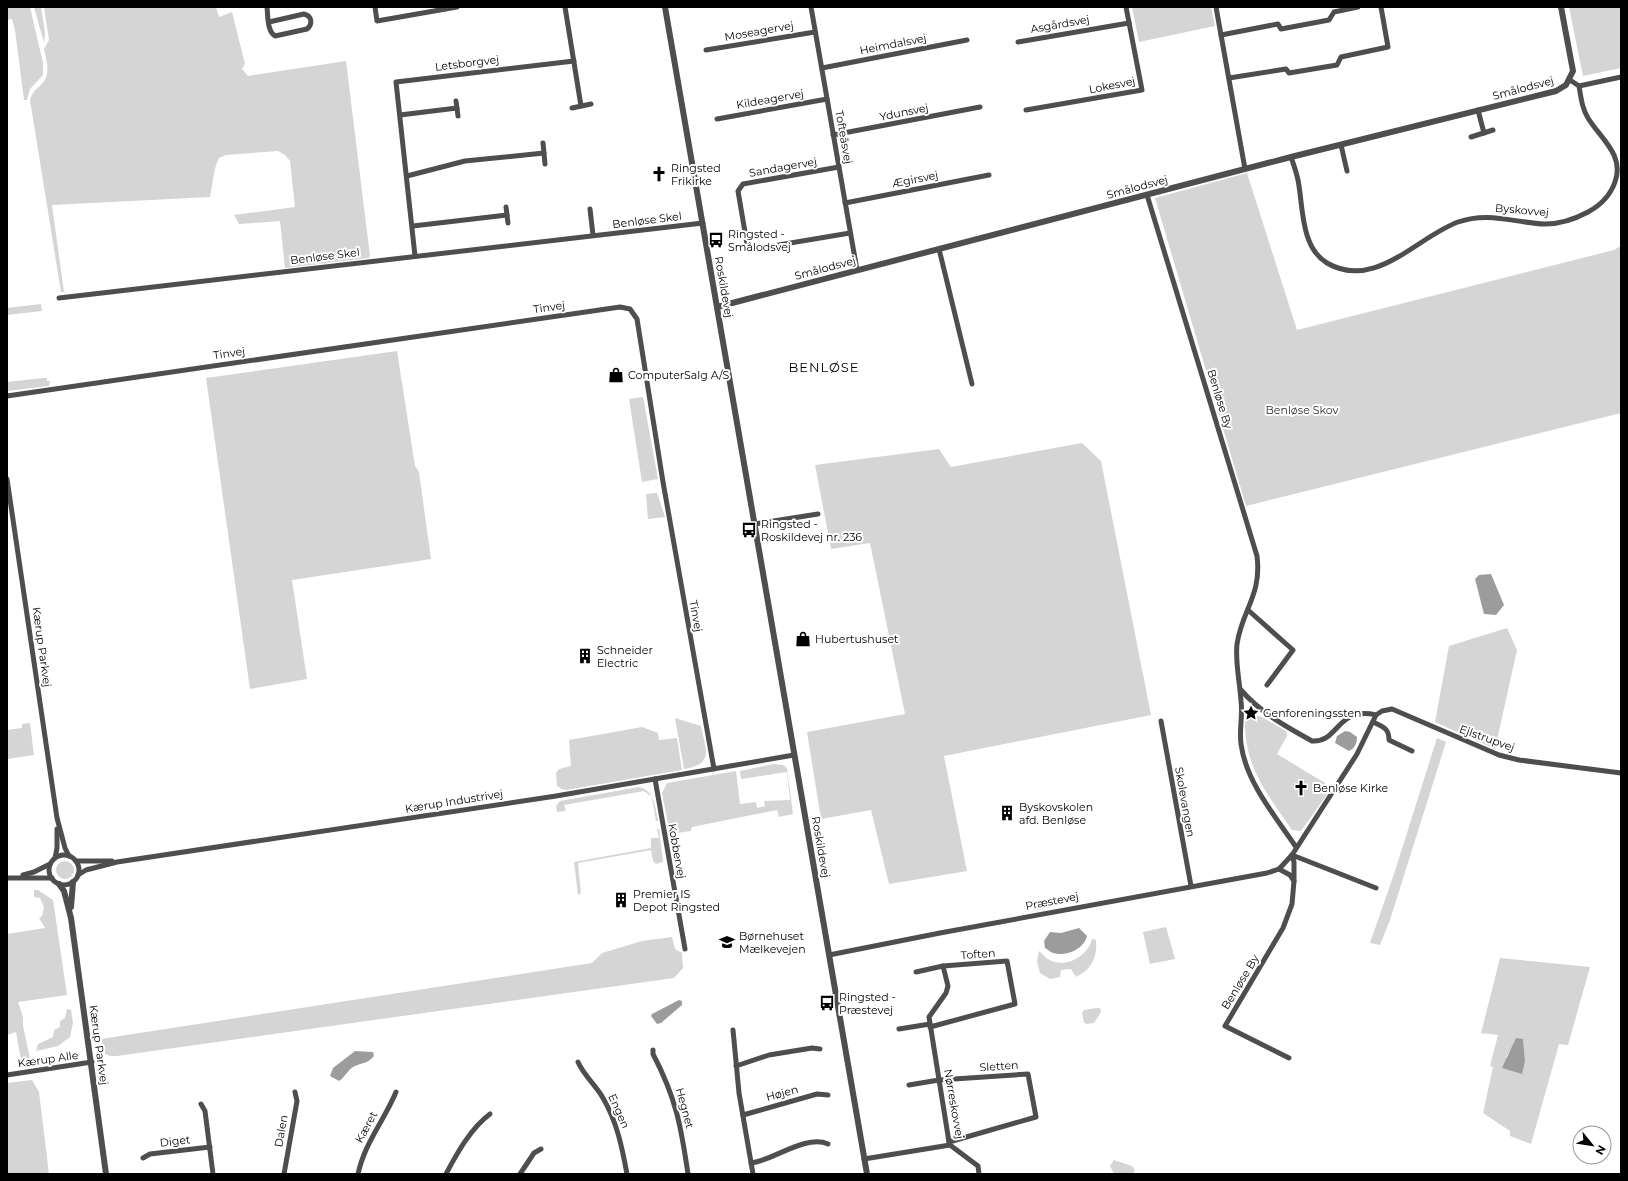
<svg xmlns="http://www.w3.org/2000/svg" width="1628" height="1181" font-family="Montserrat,sans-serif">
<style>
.green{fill:#d5d5d5;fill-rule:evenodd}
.water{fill:#9c9c9c}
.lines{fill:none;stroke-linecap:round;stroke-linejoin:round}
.minor{stroke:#4e4e4e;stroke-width:5}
.tertiary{stroke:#4e4e4e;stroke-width:6}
.labels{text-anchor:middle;stroke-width:4;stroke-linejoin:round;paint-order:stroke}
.street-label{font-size:11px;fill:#000;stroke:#fff}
.poi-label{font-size:11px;fill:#000;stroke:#fff;text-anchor:start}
.park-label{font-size:11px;fill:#2c2c2c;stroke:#fff}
.quarter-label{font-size:13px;letter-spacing:1px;fill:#000;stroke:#fff}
</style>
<rect width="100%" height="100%" fill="#fff"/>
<g class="green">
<polygon points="7,7 30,7 43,63 43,75 30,89 27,100 24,100 15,30 12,19 7,20"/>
<polygon points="34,7 41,7 45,33 44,43"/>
<path d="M 44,7 L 216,7 L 219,17 L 232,12 L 245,64 L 242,69 L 248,76 L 346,61 L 370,256 L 368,258 L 285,268 L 280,221 L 239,224 L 234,215 L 295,207 L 290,161 L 285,155 L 278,151 L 226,155 L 219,158 C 213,170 213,184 210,197 L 52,205 L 64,292 L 61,292 L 30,100 C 32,93 35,90 41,85 C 51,75 47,62 44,49 L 49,40 Z"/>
<polygon points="1132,7 1211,7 1215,26 1139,42"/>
<polygon points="1569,7 1621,7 1621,68 1583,76"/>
<polygon points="1247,173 1297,330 1614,250 1621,246 1621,413 1246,506 1155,198"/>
<polygon points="41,304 42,311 7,315 7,308"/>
<polygon points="397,351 415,466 419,472 431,559 292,580 307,679 250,689 206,378"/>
<polygon points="43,378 47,378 47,381 50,381 49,386 7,391 7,382"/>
<polygon points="643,397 658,479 642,482 629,399"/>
<polygon points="1082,443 1101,461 1151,715 944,756 967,871 889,884 871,810 821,819 807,732 905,714 870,543 831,549 815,465 939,449 951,467"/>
<polygon points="657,493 665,517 648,519 646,494"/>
<polygon points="1507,628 1517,650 1495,749 1435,722 1449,646"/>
<path d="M 1260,716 L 1286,731 L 1287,736 L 1277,754 L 1325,783 L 1328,793 L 1301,831 L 1292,830 C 1266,792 1244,767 1245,718 Z"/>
<path d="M 675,718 L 701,726 C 706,751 714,764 684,769 Z"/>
<polygon points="30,723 34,755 7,759 7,730 22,728 22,724"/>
<polygon points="642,727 658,733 659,740 677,738 682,770 566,790 562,789 557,786 556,773 559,769 571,766 569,740"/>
<polygon points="1437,738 1446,742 1390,920 1380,945 1370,943 1394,874"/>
<polygon points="774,764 783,765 787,768 793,814 779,817 777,810 692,827 691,831 670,834 662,793 667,783 736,771 740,804 756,802 757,808 765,806 764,801 790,800 787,772 741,779 740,771"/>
<path d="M 639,787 C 655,791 655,807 658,821 L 656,821 L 652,797 L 644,791 L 564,805 L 566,811 L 557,812 L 556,806 L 560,801 Z"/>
<polygon points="657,829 659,829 663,862 656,864 653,861 651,850 578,863 581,893 578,895 574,862 651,848 651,838 659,838"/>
<circle cx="65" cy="870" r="9"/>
<polygon points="34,890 38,890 53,900 67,995 18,1002 23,1017 23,1026 31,1063 22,1065 16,1032 7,1035 7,934 45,928 39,918 42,916 44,907 40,898 34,897"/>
<polygon points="1166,927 1175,959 1150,964 1143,932"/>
<polygon points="672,937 675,949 682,953 683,968 674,978 117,1056 110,1056 105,1054 101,1039 592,963 602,953 642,941"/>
<path d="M 1092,939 L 1096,940 C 1098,957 1091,970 1076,977 L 1071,969 L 1061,970 L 1060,977 L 1050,979 L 1040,973 L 1037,961 L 1039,951 C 1043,955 1049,961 1055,962 C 1070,966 1089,954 1092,939 Z"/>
<path d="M 1500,958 L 1590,967 L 1568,1045 L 1559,1044 L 1531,1144 L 1510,1136 L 1510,1131 L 1483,1113 L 1493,1067 L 1490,1066 L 1498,1035 L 1481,1033 ZM 1523,1039 L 1525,1061 L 1506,1057 L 1512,1048 Z"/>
<polygon points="1096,1008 1100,1008 1101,1012 1094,1023 1087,1024 1084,1023 1082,1013 1084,1010"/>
<polygon points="67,1009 71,1010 73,1023 70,1037 58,1046 36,1051 38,1044 53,1037 54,1030 60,1027 60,1021 65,1018"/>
<polygon points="32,1080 39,1092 49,1174 7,1174 7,1083"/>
<polygon points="1114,1160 1132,1166 1135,1170 1133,1174 1114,1174 1110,1166"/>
</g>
<g class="water">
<polygon points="1491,574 1504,605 1496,615 1484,614 1475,579 1479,575"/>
<path d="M 1345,731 L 1350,732 L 1357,737 C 1357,743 1355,748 1349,751 L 1335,743 L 1337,736 Z"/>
<path d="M 1079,928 L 1087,936 C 1084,949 1066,957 1053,953 C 1050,952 1047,949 1045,948 L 1044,941 L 1050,932 L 1061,933 Z"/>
<polygon points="679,1000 682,1001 682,1005 661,1023 657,1024 651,1016 652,1014"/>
<polygon points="1516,1038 1523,1039 1525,1061 1522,1074 1502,1068"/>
<path d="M 355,1051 L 373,1052 L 374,1056 C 368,1064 360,1063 353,1067 C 347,1071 345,1077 339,1081 L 330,1076 L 333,1068 Z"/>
</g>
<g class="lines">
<g class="minor">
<path d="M 267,7 C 268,16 267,31 275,36 L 307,29 C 313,24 312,16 304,14 L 269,22"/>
<polyline points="375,7 377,21 457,7"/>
<polyline points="565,7 581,106"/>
<polyline points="811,7 857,270"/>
<polyline points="1216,7 1245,169"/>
<polyline points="1221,35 1278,24 1281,29 1329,20 1334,12 1358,7"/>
<polyline points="1018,42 1129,23"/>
<polyline points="706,50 815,32"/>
<polyline points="822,68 967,40"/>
<polyline points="1229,78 1286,69 1289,73 1337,65 1341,57 1388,47 1381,7"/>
<polyline points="1579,86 1621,77"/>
<polyline points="456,101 458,116"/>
<polyline points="572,108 591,104"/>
<polyline points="1026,110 1142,90 1126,7"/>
<polyline points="1478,110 1484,133"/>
<polyline points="400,115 457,108"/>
<polyline points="717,119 827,99"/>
<polyline points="833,135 980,107"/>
<polyline points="1471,137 1493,130"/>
<polyline points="543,143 545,164"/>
<polyline points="1341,145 1347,171"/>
<path d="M 1291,157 C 1294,166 1298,176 1299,186 C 1303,211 1302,248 1327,263 C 1375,291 1417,237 1458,222 C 1490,211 1514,223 1545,224 C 1560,224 1575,219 1588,212 C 1601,205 1610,196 1615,182 C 1625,155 1600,138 1588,118 C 1582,108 1581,98 1579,86 L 1570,80"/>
<polyline points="839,167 743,184 738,191 747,244 754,249 850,233"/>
<polyline points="407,176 465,161 544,153"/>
<path d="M 1147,195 L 1257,556 C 1262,595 1242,610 1237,644 C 1235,663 1240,683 1241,701 C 1243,716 1239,729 1241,744 C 1246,782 1275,816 1296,847"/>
<polyline points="845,203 989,175"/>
<polyline points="506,207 508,223"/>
<polyline points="590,209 593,235"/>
<polyline points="413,226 507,215"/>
<polyline points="939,249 972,384"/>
<polyline points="415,256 396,82 574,61"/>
<polyline points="59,298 703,223"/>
<polyline points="7,396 620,307 630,309 637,319 663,482 714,769"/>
<polyline points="7,479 57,818 65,848 69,856"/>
<polyline points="755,524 818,514"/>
<polyline points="1248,610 1293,650 1267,685"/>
<polyline points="1376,715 1382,711 1392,709 1499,755 1519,760 1621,773"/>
<polyline points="1161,721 1191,886"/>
<path d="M 1373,722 C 1383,727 1389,728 1389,740 L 1412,751"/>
<polyline points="655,779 685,949"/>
<polyline points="1292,855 1376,888"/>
<polyline points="1292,855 1294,862 1294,881"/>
<circle cx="64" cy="870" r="15"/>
<polyline points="55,858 57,848 57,829"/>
<polyline points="76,861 112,861"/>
<polyline points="1279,869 1290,875 1294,881 1292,904 1283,928 1225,1026 1289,1058"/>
<polyline points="23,875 34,872 50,864"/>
<polyline points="78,875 86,870 117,862 556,796 794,755"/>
<polyline points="7,878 52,878"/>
<path d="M 829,955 L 940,933 L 1267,873 L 1279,869 L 1292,855 L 1357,754 L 1376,715 C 1336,706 1339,743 1312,741 C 1285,726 1261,713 1241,690"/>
<polyline points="943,966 948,986 946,993 929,1017 949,1142 950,1145 978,1166 979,1174"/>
<polyline points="916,972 943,966 1007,961 1015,1004 930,1027"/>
<polyline points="899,1029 930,1024"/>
<polyline points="733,1030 739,1093 753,1174"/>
<path d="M 653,1050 L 653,1054 C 676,1098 681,1126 688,1174"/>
<path d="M 578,1062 C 584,1076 596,1085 603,1098 C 617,1122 622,1147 627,1174"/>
<polyline points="736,1066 769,1055 812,1048 820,1049"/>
<polyline points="7,1075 92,1062"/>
<polyline points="909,1085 939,1080 1028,1074 1036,1117 949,1142"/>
<polyline points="201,1104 205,1111 213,1174"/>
<polyline points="743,1115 817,1094 828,1095"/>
<polyline points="143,1158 150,1154 210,1147"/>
<polyline points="864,1159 950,1145"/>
<path d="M 751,1163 C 772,1161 806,1134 828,1144"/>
<polyline points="284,1174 297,1101 295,1092"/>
<path d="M 358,1174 C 365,1142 384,1121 396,1092"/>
<path d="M 446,1174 C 457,1153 471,1128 490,1114"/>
<polyline points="520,1174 534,1153 541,1149"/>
</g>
<g class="tertiary">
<polyline points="665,7 867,1174"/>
<polyline points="717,307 1291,157 1556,91 1566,85 1573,71 1561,7"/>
<polyline points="59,884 64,891 71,918 106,1174"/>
<polyline points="71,907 73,882"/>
</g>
</g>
<defs>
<symbol id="church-bare" viewBox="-9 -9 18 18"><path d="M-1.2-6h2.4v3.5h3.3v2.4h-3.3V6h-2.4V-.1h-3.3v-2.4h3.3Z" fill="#000" stroke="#fff" stroke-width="2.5" paint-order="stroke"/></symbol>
<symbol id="bus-bare" viewBox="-9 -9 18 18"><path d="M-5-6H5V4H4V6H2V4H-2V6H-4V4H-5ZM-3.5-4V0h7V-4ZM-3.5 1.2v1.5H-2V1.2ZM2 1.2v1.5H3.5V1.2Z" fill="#000" stroke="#fff" stroke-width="2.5" paint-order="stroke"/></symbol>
<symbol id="shop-bare" viewBox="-9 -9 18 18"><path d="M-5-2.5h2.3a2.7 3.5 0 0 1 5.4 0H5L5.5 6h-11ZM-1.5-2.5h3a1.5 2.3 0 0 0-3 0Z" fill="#000" stroke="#fff" stroke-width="2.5" paint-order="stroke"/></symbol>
<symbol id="building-bare" viewBox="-9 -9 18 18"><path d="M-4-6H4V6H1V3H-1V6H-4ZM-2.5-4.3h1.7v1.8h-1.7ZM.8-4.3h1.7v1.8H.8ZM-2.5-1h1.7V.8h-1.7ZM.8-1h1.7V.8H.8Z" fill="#000" stroke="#fff" stroke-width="2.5" paint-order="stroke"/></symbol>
<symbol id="sight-bare" viewBox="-9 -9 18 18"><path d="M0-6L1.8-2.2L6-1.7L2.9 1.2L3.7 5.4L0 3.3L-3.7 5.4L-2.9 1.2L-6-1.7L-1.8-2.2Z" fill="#000" stroke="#fff" stroke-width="2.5" paint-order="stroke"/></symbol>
<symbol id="school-bare" viewBox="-9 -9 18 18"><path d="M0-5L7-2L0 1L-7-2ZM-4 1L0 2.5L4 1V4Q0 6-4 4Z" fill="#000" stroke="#fff" stroke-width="2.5" paint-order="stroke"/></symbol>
</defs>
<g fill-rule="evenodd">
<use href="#church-bare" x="648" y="163" width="22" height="22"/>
<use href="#bus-bare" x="705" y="229" width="22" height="22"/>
<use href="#shop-bare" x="605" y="364" width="22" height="22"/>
<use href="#bus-bare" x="738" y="519" width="22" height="22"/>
<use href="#shop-bare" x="792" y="628" width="22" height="22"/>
<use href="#building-bare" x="574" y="645" width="22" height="22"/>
<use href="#sight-bare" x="1240" y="702" width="22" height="22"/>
<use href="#church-bare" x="1290" y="777" width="22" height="22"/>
<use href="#building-bare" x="996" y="802" width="22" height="22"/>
<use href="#building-bare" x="610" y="889" width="22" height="22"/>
<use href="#school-bare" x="716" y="931" width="22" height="22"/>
<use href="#bus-bare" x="816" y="992" width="22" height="22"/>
</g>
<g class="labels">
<g class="street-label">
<text transform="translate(1060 24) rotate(-10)" y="4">Asgårdsvej</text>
<text transform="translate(759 31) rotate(-10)" y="4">Moseagervej</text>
<text transform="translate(893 44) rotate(-11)" y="4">Heimdalsvej</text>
<text transform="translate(467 63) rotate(-7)" y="4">Letsborgvej</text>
<text transform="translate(1112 85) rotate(-11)" y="4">Lokesvej</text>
<text transform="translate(1523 88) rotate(-15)" y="4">Smålodsvej</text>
<text transform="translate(770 99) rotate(-10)" y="4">Kildeagervej</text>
<text transform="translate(904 112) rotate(-11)" y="4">Ydunsvej</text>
<text transform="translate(844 137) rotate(80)" y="4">Tofteåsvej</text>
<text transform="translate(783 167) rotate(-10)" y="4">Sandagervej</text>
<text transform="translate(915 179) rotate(-11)" y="4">Ægirsvej</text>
<text transform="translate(1137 187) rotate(-15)" y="4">Smålodsvej</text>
<text transform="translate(1522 210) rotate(5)" y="4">Byskovvej</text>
<text transform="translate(647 220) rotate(-7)" y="4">Benløse Skel</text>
<text transform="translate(325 256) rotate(-7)" y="4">Benløse Skel</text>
<text transform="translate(825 268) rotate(-15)" y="4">Smålodsvej</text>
<text transform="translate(724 287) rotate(80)" y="4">Roskildevej</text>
<text transform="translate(549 307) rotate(-8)" y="4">Tinvej</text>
<text transform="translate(229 353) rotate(-8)" y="4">Tinvej</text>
<text transform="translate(1220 399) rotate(73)" y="4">Benløse By</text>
<text transform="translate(696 616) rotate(80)" y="4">Tinvej</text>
<text transform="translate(42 647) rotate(82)" y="4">Kærup Parkvej</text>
<text transform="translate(1487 738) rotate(20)" y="4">Ejlstrupvej</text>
<text transform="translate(454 801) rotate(-9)" y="4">Kærup Industrivej</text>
<text transform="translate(1185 802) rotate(80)" y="4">Skolevangen</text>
<text transform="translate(821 847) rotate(80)" y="4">Roskildevej</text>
<text transform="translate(677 851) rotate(80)" y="4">Kobbervej</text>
<text transform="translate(1052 901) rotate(-11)" y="4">Præstevej</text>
<text transform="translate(978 954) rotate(-4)" y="4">Toften</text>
<text transform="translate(1240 982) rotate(-59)" y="4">Benløse By</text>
<text transform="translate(99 1045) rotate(82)" y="4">Kærup Parkvej</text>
<text transform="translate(48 1059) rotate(-8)" y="4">Kærup Alle</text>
<text transform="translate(999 1066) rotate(-4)" y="4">Sletten</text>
<text transform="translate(782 1093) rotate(-15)" y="4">Højen</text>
<text transform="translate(954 1104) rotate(80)" y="4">Nørreskovvej</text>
<text transform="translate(685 1108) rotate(75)" y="4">Hegnet</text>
<text transform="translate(619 1111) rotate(66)" y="4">Engen</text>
<text transform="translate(366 1127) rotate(-62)" y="4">Kæret</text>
<text transform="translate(281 1131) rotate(-80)" y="4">Dalen</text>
<text transform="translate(175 1141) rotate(-7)" y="4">Diget</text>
</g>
<g class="poi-label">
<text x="671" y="172">Ringsted<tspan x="671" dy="13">Frikirke</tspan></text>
<text x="728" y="238">Ringsted -<tspan x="728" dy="13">Smålodsvej</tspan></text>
<text x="628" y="379">ComputerSalg A/S</text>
<text x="761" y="528">Ringsted -<tspan x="761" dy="13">Roskildevej nr. 236</tspan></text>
<text x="815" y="643">Hubertushuset</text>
<text x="597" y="654">Schneider<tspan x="597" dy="13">Electric</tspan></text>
<text x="1263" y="717">Genforeningssten</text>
<text x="1313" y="792">Benløse Kirke</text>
<text x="1019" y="811">Byskovskolen<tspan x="1019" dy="13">afd. Benløse</tspan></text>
<text x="633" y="898">Premier IS<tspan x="633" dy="13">Depot Ringsted</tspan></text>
<text x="739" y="940">Børnehuset<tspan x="739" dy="13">Mælkevejen</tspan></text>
<text x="839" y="1001">Ringsted -<tspan x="839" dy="13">Præstevej</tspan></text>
</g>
<g class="park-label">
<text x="1302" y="414">Benløse Skov</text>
</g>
<g class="quarter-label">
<text x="824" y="372">BENLØSE</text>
</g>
</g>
<rect width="1628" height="1181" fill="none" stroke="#000000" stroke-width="16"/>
<g transform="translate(1592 1145) rotate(120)"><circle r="19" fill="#ffffff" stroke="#999999"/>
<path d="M0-3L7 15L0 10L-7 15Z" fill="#000000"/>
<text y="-6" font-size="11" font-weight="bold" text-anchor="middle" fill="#000000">N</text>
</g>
</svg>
